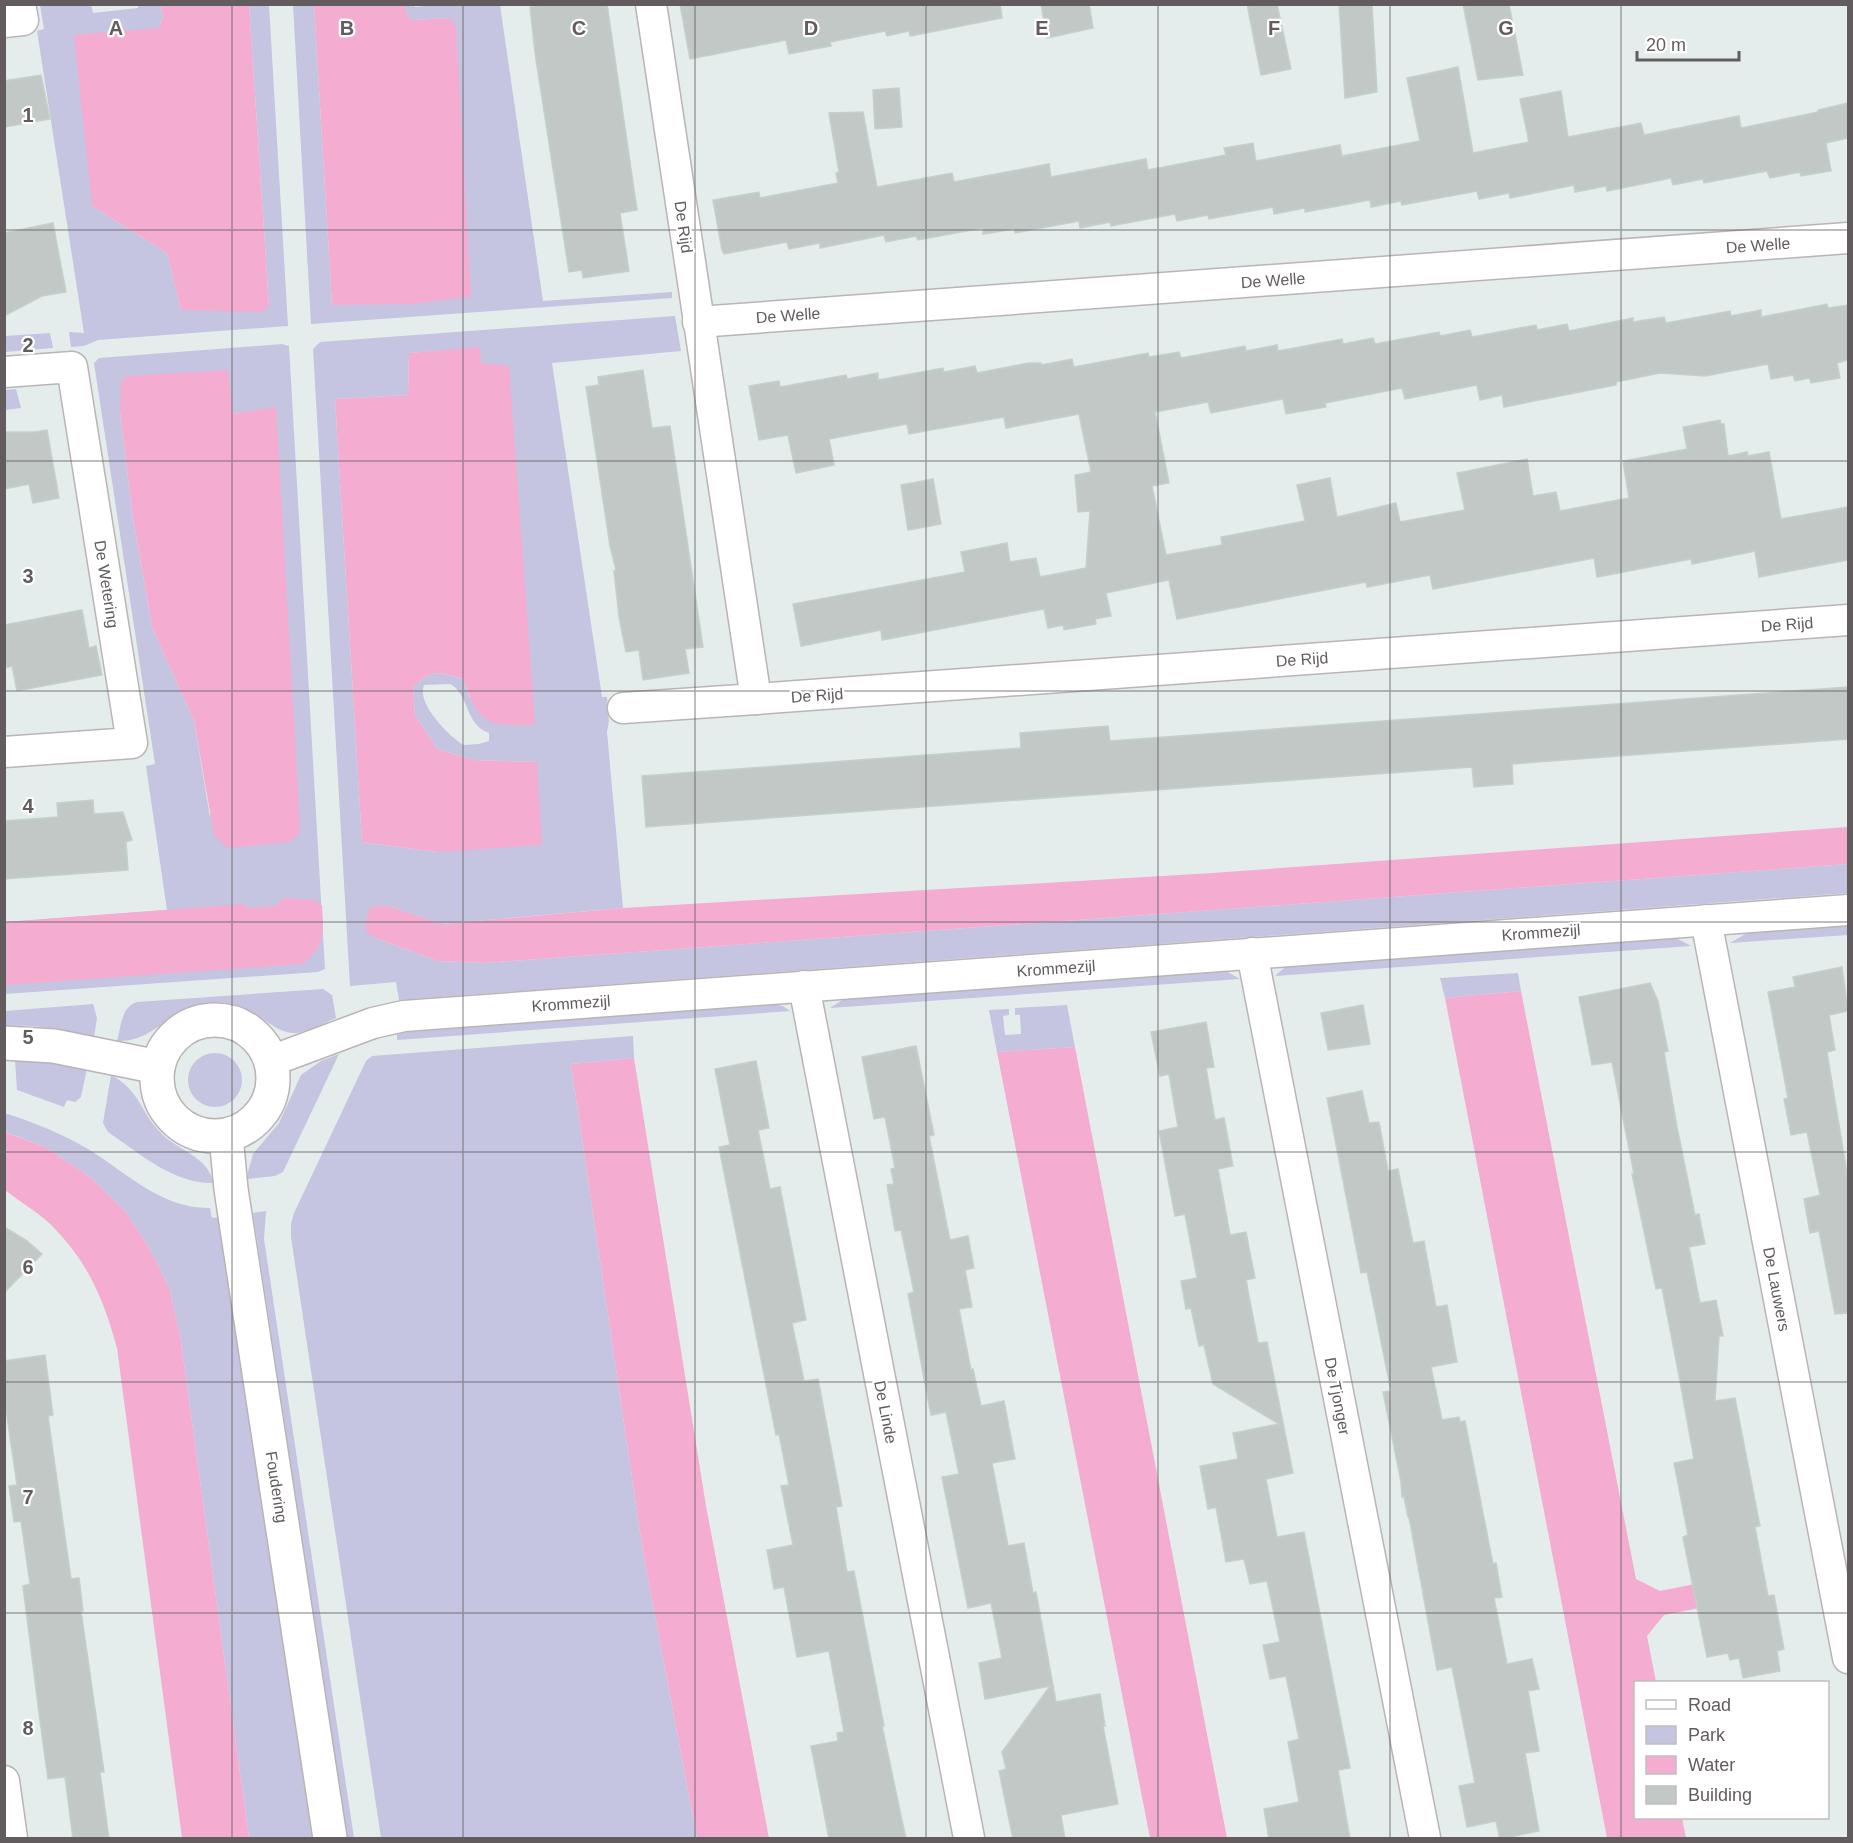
<svg xmlns="http://www.w3.org/2000/svg" width="1853" height="1843" font-family="Helvetica,sans-serif">
<style>
.green{fill:#c5c4e1;fill-rule:evenodd}
.water{fill:#f4add1}
.building{fill:#c1c8c6;stroke:#c3d1cd;stroke-width:1.5}
.lines{fill:none;stroke-linecap:round;stroke-linejoin:round}
.street-casing{stroke:#bab4b6;stroke-width:33}
.secondary-casing{stroke:#bab3b6;stroke-width:36}
.street{stroke:#fff;stroke-width:30}
.secondary{stroke:#fff;stroke-width:33}
.grid{fill:none;stroke:#635c5f;stroke-width:1.5;stroke-opacity:0.55}
.labels{text-anchor:middle;stroke-width:4.5;stroke-linejoin:round;paint-order:stroke}
.street-label{font-size:16px;fill:#635c5f;stroke:#fff}
.grid-label{font-size:20px;text-anchor:middle;font-weight:bold;fill:#635c5f;stroke:#fff;stroke-width:4.5;stroke-linejoin:round;paint-order:stroke}
</style>
<rect width="100%" height="100%" fill="#e4edeb"/>
<g class="green">
<polygon points="405,4 414,5 415,7 442,4 500,5 543,301 672,292 672,298 311,324 293,5 314,5 332,305 450,18 412,20 405,12"/>
<polygon points="40,5 91,5 93,13 138,8 138,5 161,5 163,19 158,28 92,206 167,253 181,310 269,306 249,5 269,5 288,326 98,340 84,346 71,347 69,332 84,333 37,31 44,29"/>
<path d="M 675,316 L 681,351 L 552,363 L 602,697 L 607,697 L 609,721 L 607,732 L 623,908 L 441,924 L 389,906 L 376,938 L 438,961 L 484,963 L 1848,864 L 1848,893 L 399,1000 L 396,982 L 350,986 L 313,349 L 320,342 ZM 480,348 L 470,698 L 463,679 C 438,672 431,667 413,688 L 415,715 L 437,749 L 474,760 L 537,762 L 437,852 L 362,842 L 335,399 L 408,395 L 409,353 ZM 450,684 C 469,693 465,725 489,733 L 489,741 L 479,744 L 463,745 C 448,735 416,703 424,685 Z"/>
<polygon points="50,333 53,348 5,352 5,336"/>
<path d="M 282,344 L 289,346 L 325,969 L 318,972 L 5,994 L 5,964 L 168,915 L 5,926 L 5,922 L 167,910 L 146,766 L 155,764 L 94,363 L 99,358 ZM 276,408 L 210,817 L 194,721 L 152,627 L 133,518 L 120,412 L 233,414 Z"/>
<polygon points="16,389 21,408 5,410 5,390"/>
<polygon points="1848,925 1848,935 1730,943 1747,933"/>
<polygon points="1676,938 1691,946 1275,976 1286,966"/>
<polygon points="1226,971 1240,979 830,1008 844,999"/>
<polygon points="1518,973 1521,991 1445,998 1440,978"/>
<path d="M 323,989 L 332,995 L 336,1018 C 324,1023 310,1031 297,1033 C 277,1034 265,1018 249,1010 C 239,1005 228,1002 217,1002 C 172,1001 159,1042 117,1041 C 121,1027 121,1007 137,1002 Z"/>
<path d="M 93,1004 L 97,1018 L 94,1037 C 64,1030 35,1024 5,1026 L 5,1011 Z"/>
<polygon points="774,1004 783,1006 790,1011 397,1040 397,1033"/>
<polygon points="1067,1005 1075,1047 997,1052 989,1010 1009,1009 1009,1015 1003,1016 1005,1035 1021,1034 1020,1015 1015,1015 1015,1008"/>
<polygon points="633,1036 634,1058 571,1064 643,1552 697,1838 381,1838 291,1237 291,1224 294,1213 366,1061 372,1056"/>
<circle cx="215" cy="1080" r="27"/>
<polygon points="339,1054 283,1172 275,1176 248,1179 248,1172 253,1154 279,1123 301,1075 321,1061"/>
<polygon points="15,1060 46,1061 87,1068 81,1097 75,1102 67,1100 64,1107 17,1090"/>
<path d="M 111,1075 C 141,1091 140,1113 162,1134 C 180,1152 206,1155 214,1183 C 173,1184 141,1154 108,1132 L 103,1123 Z"/>
<path d="M 4,1113 C 34,1122 62,1134 88,1149 C 127,1173 162,1209 210,1208 L 212,1218 L 220,1217 L 313,1838 L 249,1838 L 180,1335 L 169,1287 L 149,1248 L 126,1212 L 90,1177 L 45,1147 L 5,1132 Z"/>
<polygon points="266,1211 264,1239 354,1838 347,1838 253,1213"/>
</g>
<g class="water">
<polygon points="161,5 249,5 269,306 262,312 181,310 167,253 92,206 74,35 158,28 163,19"/>
<polygon points="314,5 405,5 405,12 412,20 450,18 456,27 471,297 410,304 332,305"/>
<path d="M 480,347 L 481,363 L 509,366 L 535,725 C 488,726 480,726 463,679 C 439,672 431,667 413,688 L 415,715 L 437,749 L 474,760 L 537,762 L 542,845 L 437,852 L 362,842 L 335,399 L 408,395 L 409,353 Z"/>
<polygon points="228,370 233,414 276,407 300,827 298,835 290,842 228,848 215,837 213,829 194,721 152,627 133,518 120,412 121,382 127,376"/>
<polygon points="1848,827 1848,864 484,963 438,961 376,938 366,932 366,922 370,907 389,906 442,924 623,908 1212,873"/>
<path d="M 283,898 L 315,900 L 322,906 C 324,933 325,946 303,964 L 5,985 L 5,922 L 243,904 L 247,908 L 276,906 Z"/>
<polygon points="1521,991 1636,1579 1660,1591 1725,1578 1730,1602 1664,1615 1647,1636 1656,1682 1636,1682 1636,1818 1682,1818 1686,1838 1607,1838 1445,998"/>
<polygon points="1075,1047 1227,1838 1150,1838 997,1052"/>
<polygon points="634,1058 706,1506 769,1838 697,1838 643,1552 571,1064"/>
<path d="M 4,1132 L 45,1147 L 90,1177 L 126,1212 L 149,1248 L 169,1287 L 180,1335 L 249,1838 L 182,1838 L 117,1348 C 104,1301 90,1266 56,1230 C 42,1214 21,1203 5,1190 Z"/>
</g>
<g class="building">
<polygon points="543,4 607,4 637,210 620,213 629,271 583,278 582,270 569,272 535,53 530,7"/>
<polygon points="680,4 1000,4 1002,18 910,36 909,31 887,36 885,31 830,42 831,46 789,54 786,40 690,59"/>
<polygon points="1041,4 1089,4 1093,28 1047,38"/>
<polygon points="1247,4 1277,4 1291,69 1261,75"/>
<polygon points="1339,4 1372,4 1377,92 1345,98"/>
<polygon points="1463,4 1509,4 1523,75 1478,80"/>
<polygon points="1458,67 1473,153 1529,142 1520,99 1561,91 1568,137 1641,123 1644,135 1739,116 1741,128 1818,112 1818,110 1848,103 1848,138 1826,143 1831,171 1801,176 1800,172 1770,178 1767,171 1704,183 1703,179 1673,185 1671,178 1607,191 1606,186 1575,192 1574,185 1510,198 1509,193 1479,199 1477,191 1402,205 1401,201 1371,207 1370,200 1305,212 1305,208 1274,214 1273,207 1209,219 1208,215 1177,221 1175,214 1111,226 1110,222 1080,228 1079,221 1015,233 1014,229 983,234 983,228 918,240 916,236 886,242 884,235 820,248 820,243 789,249 787,242 724,254 722,250 713,200 759,192 760,198 838,183 836,173 839,172 829,113 863,112 877,187 952,173 954,182 1049,164 1051,177 1146,159 1148,170 1226,155 1224,148 1253,143 1256,161 1340,145 1342,156 1420,141 1407,78"/>
<polygon points="41,75 50,119 4,127 4,81"/>
<polygon points="899,88 902,127 875,129 873,90"/>
<polygon points="53,223 66,292 42,296 4,316 4,233"/>
<polygon points="1827,304 1828,308 1848,305 1848,360 1837,363 1840,378 1811,383 1810,378 1795,381 1793,375 1771,379 1768,364 1705,376 1660,373 1616,382 1616,385 1504,407 1502,395 1480,400 1477,385 1405,399 1402,388 1325,403 1326,407 1286,414 1283,399 1211,413 1208,402 1155,412 1169,483 1152,486 1166,555 1222,545 1221,537 1305,521 1297,485 1330,478 1337,517 1396,503 1400,522 1465,510 1457,473 1527,459 1533,496 1556,492 1560,511 1629,498 1623,461 1687,449 1683,427 1720,420 1721,424 1724,424 1728,456 1747,452 1748,456 1769,452 1781,519 1848,507 1848,560 1759,577 1755,551 1692,564 1691,559 1597,577 1594,558 1433,589 1430,575 1367,587 1366,582 1177,619 1169,580 1106,593 1111,616 1095,619 1096,624 1064,630 1063,625 1048,628 1044,609 882,640 881,630 801,646 793,604 965,572 961,552 1007,543 1010,562 1036,558 1040,577 1086,568 1090,511 1078,512 1075,475 1091,472 1079,414 1006,428 1004,417 909,434 907,424 829,439 834,465 796,473 788,435 759,440 749,386 779,381 780,387 846,375 847,379 878,373 878,380 943,368 944,372 975,366 977,373 1029,363 1041,363 1041,365 1072,359 1074,367 1148,353 1149,357 1179,352 1181,358 1245,346 1246,351 1277,345 1278,351 1342,339 1343,344 1373,338 1375,344 1439,332 1440,336 1470,330 1472,337 1536,325 1537,330 1567,324 1569,331 1633,318 1633,322 1664,317 1666,323 1730,311 1731,316 1761,310 1761,317"/>
<polygon points="643,370 652,428 670,426 703,647 685,649 689,673 643,680 639,650 626,652 619,617 614,571 616,570 610,546 586,387 599,385 598,377"/>
<polygon points="47,430 59,498 33,503 29,484 4,489 4,432 34,432"/>
<polygon points="933,479 941,524 908,530 901,485"/>
<polygon points="82,610 89,648 96,646 102,675 17,691 12,666 4,668 4,625"/>
<polygon points="1848,687 1848,739 1512,764 1513,784 1474,787 1472,767 646,827 642,776 1021,748 1020,733 1108,726 1110,741"/>
<polygon points="93,800 94,814 123,812 132,840 126,842 128,870 4,879 4,821 58,817 57,803"/>
<polygon points="1842,967 1848,1011 1829,1015 1835,1050 1827,1052 1848,1179 1848,1313 1835,1314 1819,1231 1810,1233 1804,1199 1820,1195 1807,1132 1791,1135 1784,1099 1788,1098 1768,992 1795,987 1793,977"/>
<polygon points="1650,983 1658,1001 1668,1051 1664,1052 1677,1127 1695,1215 1699,1214 1705,1244 1689,1247 1700,1303 1716,1300 1723,1336 1719,1336 1715,1401 1735,1398 1760,1526 1755,1527 1768,1596 1774,1595 1784,1649 1777,1651 1780,1671 1743,1678 1739,1658 1730,1660 1728,1653 1707,1657 1683,1537 1688,1535 1674,1463 1694,1459 1680,1381 1662,1288 1656,1289 1632,1174 1634,1174 1612,1062 1592,1065 1579,997"/>
<polygon points="1363,1005 1370,1044 1328,1050 1321,1013"/>
<polygon points="1206,1022 1214,1067 1206,1068 1215,1120 1224,1118 1233,1166 1218,1169 1230,1235 1246,1232 1255,1278 1246,1280 1258,1343 1267,1342 1293,1473 1266,1479 1277,1537 1304,1532 1350,1768 1338,1770 1350,1839 1269,1839 1264,1809 1299,1802 1288,1742 1299,1739 1286,1676 1270,1679 1263,1645 1280,1642 1267,1581 1250,1584 1244,1559 1226,1562 1216,1507 1208,1509 1200,1466 1238,1459 1233,1433 1279,1424 1213,1384 1204,1345 1199,1346 1191,1308 1186,1309 1181,1281 1197,1278 1185,1214 1175,1216 1159,1131 1178,1127 1169,1074 1160,1076 1151,1032"/>
<polygon points="916,1046 934,1135 929,1136 950,1240 968,1236 974,1268 965,1270 972,1307 959,1309 971,1370 973,1369 981,1406 1004,1401 1015,1459 992,1463 1008,1546 1024,1543 1033,1593 1036,1592 1056,1702 1100,1694 1105,1726 1103,1726 1118,1804 1061,1815 1065,1839 1013,1839 999,1771 1006,1769 1002,1752 1050,1686 985,1699 979,1663 1002,1658 991,1603 968,1608 942,1477 959,1474 946,1412 931,1415 908,1294 914,1292 901,1230 895,1231 887,1185 894,1184 891,1169 895,1168 885,1117 874,1119 862,1057"/>
<polygon points="756,1061 769,1128 758,1130 770,1189 780,1187 806,1320 792,1323 804,1381 818,1379 842,1506 836,1507 847,1572 854,1571 884,1726 882,1726 906,1839 829,1839 811,1746 838,1741 837,1733 844,1732 829,1651 797,1657 784,1587 774,1589 767,1550 793,1545 781,1486 789,1485 779,1434 776,1435 719,1147 730,1145 715,1069"/>
<polygon points="1362,1091 1369,1123 1379,1122 1388,1171 1398,1169 1413,1243 1424,1241 1436,1307 1447,1305 1457,1362 1431,1367 1442,1420 1459,1417 1460,1422 1465,1421 1493,1564 1496,1563 1502,1597 1494,1598 1507,1664 1532,1659 1539,1689 1528,1691 1539,1751 1525,1753 1539,1831 1500,1839 1496,1821 1467,1827 1459,1786 1475,1783 1452,1667 1437,1670 1409,1517 1408,1517 1404,1497 1402,1497 1401,1482 1383,1392 1391,1391 1367,1272 1361,1273 1327,1098"/>
<polygon points="4,1227 26,1240 42,1254 4,1293"/>
<polygon points="45,1355 53,1415 48,1416 71,1579 79,1578 83,1611 81,1611 104,1772 100,1772 109,1839 73,1839 65,1777 48,1779 40,1721 23,1586 30,1584 21,1521 14,1522 9,1486 17,1485 4,1396 4,1361"/>
</g>
<g class="lines">
<defs>
<g id="street">
<polyline points="651,4 756,699 1848,620"/>
<polyline points="4,22 23,20 20,4"/>
<polyline points="698,322 1848,238"/>
<polyline points="4,372 72,367 132,743 4,752"/>
<polyline points="623,708 756,699"/>
<polyline points="1706,920 1848,1658"/>
<polyline points="1252,953 1425,1838"/>
<polyline points="804,986 969,1838"/>
<polyline points="271,1061 373,1023 404,1016 1848,910"/>
<polyline points="4,1781 12,1838"/>
</g>
<g id="secondary">
<circle cx="215" cy="1078" r="58"/>
<polyline points="4,1043 54,1046 158,1067"/>
<polyline points="226,1136 231,1189 330,1838"/>
</g>
</defs>
<use href="#street" class="street-casing"/>
<use href="#secondary" class="secondary-casing"/>
<use href="#street" class="street"/>
<use href="#secondary" class="secondary"/>
</g>
<path class="grid" d="M 232,4 L 232,1838M 463,4 L 463,1838M 695,4 L 695,1838M 926,4 L 926,1838M 1158,4 L 1158,1838M 1390,4 L 1390,1838M 1621,4 L 1621,1838M 4,230 L 1848,230M 4,461 L 1848,461M 4,691 L 1848,691M 4,922 L 1848,922M 4,1152 L 1848,1152M 4,1382 L 1848,1382M 4,1613 L 1848,1613"/>
<g class="labels">
<g class="street-label">
<text transform="translate(684 227) rotate(82)" y="6">De Rijd</text>
<text transform="translate(1758 245) rotate(-4)" y="6">De Welle</text>
<text transform="translate(1273 280) rotate(-4)" y="6">De Welle</text>
<text transform="translate(788 315) rotate(-4)" y="6">De Welle</text>
<text transform="translate(107 584) rotate(81)" y="6">De Wetering</text>
<text transform="translate(1787 624) rotate(-4)" y="6">De Rijd</text>
<text transform="translate(1302 659) rotate(-4)" y="6">De Rijd</text>
<text transform="translate(817 695) rotate(-4)" y="6">De Rijd</text>
<text transform="translate(1541 932) rotate(-4)" y="6">Krommezijl</text>
<text transform="translate(1056 968) rotate(-4)" y="6">Krommezijl</text>
<text transform="translate(571 1003) rotate(-4)" y="6">Krommezijl</text>
<text transform="translate(1777 1289) rotate(79)" y="6">De Lauwers</text>
<text transform="translate(1338 1396) rotate(79)" y="6">De Tjonger</text>
<text transform="translate(886 1412) rotate(79)" y="6">De Linde</text>
<text transform="translate(277 1487) rotate(81)" y="6">Foudering</text>
</g>
</g>
<g class="grid-label">
<text x="116" y="35">A</text>
<text x="347" y="35">B</text>
<text x="579" y="35">C</text>
<text x="811" y="35">D</text>
<text x="1042" y="35">E</text>
<text x="1274" y="35">F</text>
<text x="1506" y="35">G</text>
<text x="28" y="122">1</text>
<text x="28" y="352">2</text>
<text x="28" y="583">3</text>
<text x="28" y="813">4</text>
<text x="28" y="1044">5</text>
<text x="28" y="1274">6</text>
<text x="28" y="1504">7</text>
<text x="28" y="1735">8</text>
</g>
<rect width="1853" height="1843" fill="none" stroke="#635c5f" stroke-width="12"/>
<rect x="1634" y="1681" width="195" height="138" fill="#ffffff" stroke="#c1bebf" stroke-width="1.5"/>
<rect x="1646" y="1700" width="30" height="9" fill="#ffffff" stroke="#c1bebf" stroke-width="1.5"/>
<text x="1688" y="1711" font-size="18" fill="#635c5f">Road</text>
<rect x="1646" y="1726" width="30" height="18" fill="#c5c4e1" stroke="#c1bebf" stroke-width="1.5"/>
<text x="1688" y="1741" font-size="18" fill="#635c5f">Park</text>
<rect x="1646" y="1756" width="30" height="18" fill="#f4add1" stroke="#c1bebf" stroke-width="1.5"/>
<text x="1688" y="1771" font-size="18" fill="#635c5f">Water</text>
<rect x="1646" y="1786" width="30" height="18" fill="#c1c8c6" stroke="#c1bebf" stroke-width="1.5"/>
<text x="1688" y="1801" font-size="18" fill="#635c5f">Building</text>
<path d="M1637 51v9h102v-9" fill="none" stroke="#635c5f" stroke-width="3"/>
<text x="1646" y="51" font-size="18" fill="#635c5f" stroke="#ffffff" stroke-width="4.5" paint-order="stroke">20 m</text>
</svg>
